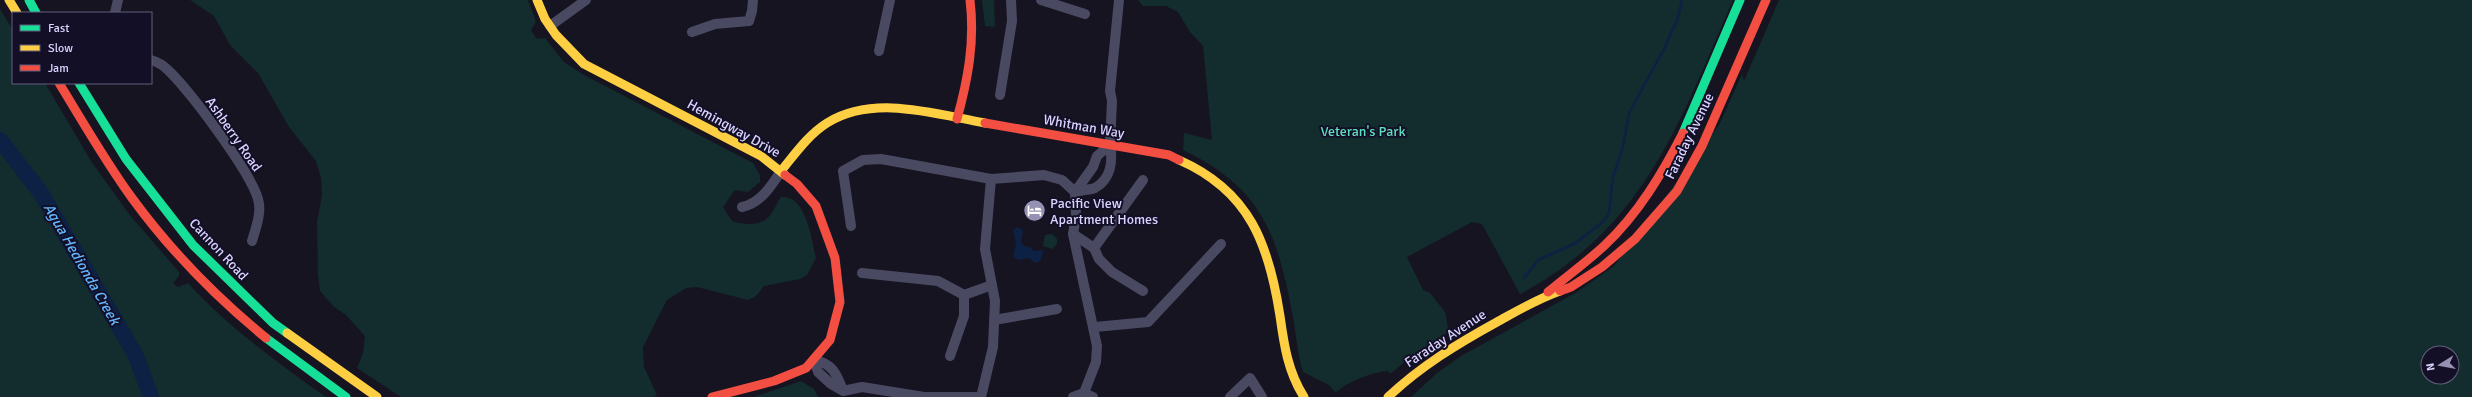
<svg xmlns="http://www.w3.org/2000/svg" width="2472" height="397" font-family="Signika,sans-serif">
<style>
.green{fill:#132c2d;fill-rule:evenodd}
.water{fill:#0d2144}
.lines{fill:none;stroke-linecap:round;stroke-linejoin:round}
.stream{stroke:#0d2144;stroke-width:2.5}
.river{stroke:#0d2144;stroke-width:16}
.street{stroke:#4a4962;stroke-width:10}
.fast{stroke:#16e098;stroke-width:9}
.slow{stroke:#ffcf43;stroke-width:9}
.jam{stroke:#f24e42;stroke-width:9}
.labels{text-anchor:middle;stroke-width:4;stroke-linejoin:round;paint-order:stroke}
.street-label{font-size:14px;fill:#d9d4ff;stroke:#130f26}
.park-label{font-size:14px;fill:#5fe0c0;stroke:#130f26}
.poi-label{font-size:14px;fill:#d9d4ff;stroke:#130f26;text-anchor:start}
.water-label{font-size:15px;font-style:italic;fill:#62b6ff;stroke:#130f26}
</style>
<rect width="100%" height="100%" fill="#161421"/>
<g class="green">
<path d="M 190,0 L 528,0 L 536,22 L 531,30 L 537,39 L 545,38 L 564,62 L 584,75 L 753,163 L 760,175 L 760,182 L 748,192 L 735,190 L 723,207 L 732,221 C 745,225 762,227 771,214 C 775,209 777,202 781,197 C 807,195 811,239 816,258 L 807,275 L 800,279 L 764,286 L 756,296 L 748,300 L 697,287 L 686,288 L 667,300 L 643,347 L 644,367 L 657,395 L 654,397 L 401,397 L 357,368 L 363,353 L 365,336 L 346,315 L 334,307 L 320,291 L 318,275 L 317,222 L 322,195 L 321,178 L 316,161 L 289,127 L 258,73 L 230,45 L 214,16 Z"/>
<polygon points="982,0 994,0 995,27 985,26"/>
<path d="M 1138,0 L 1733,0 C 1680,121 1645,228 1520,294 L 1482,224 L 1472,222 L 1407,257 L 1423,290 L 1430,293 L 1445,312 L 1448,328 L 1445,336 L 1413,355 L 1390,374 L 1388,371 C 1376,371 1343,383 1336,393 L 1329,385 L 1303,372 C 1297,352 1296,332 1292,312 C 1277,232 1260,187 1183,150 L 1184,133 L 1212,140 L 1203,46 L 1190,32 L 1178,12 L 1166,6 L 1143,6 Z"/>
<path d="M 1779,0 L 2472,0 L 2472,397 L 1411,397 L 1437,373 L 1461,356 L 1577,292 L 1614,266 L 1719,125 L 1742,74 L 1744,81 ZM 2428,353 L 2452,353 L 2452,377 L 2428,377 Z"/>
<path d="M 0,9 L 13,30 L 13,83 L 45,83 L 91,161 L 129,214 L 179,272 L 179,276 L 173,283 L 178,287 L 188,283 C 228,327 278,363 326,397 L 0,397 Z"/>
<polygon points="1052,234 1057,239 1057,244 1052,249 1043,246 1045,235"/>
<polygon points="801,381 814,389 818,397 754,397"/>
</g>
<polygon class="water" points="1017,227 1023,230 1021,241 1024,246 1030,247 1034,251 1044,250 1040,261 1035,263 1029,258 1018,260 1013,257 1016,243 1013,230"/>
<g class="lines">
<polyline class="stream" points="1524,278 1538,260 1576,243 1605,220 1609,212 1613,177 1623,147 1629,113 1665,47 1678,18 1682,0"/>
<polyline class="river" points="0,140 41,193 136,356 151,397"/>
<g class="street">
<polyline points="1041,0 1085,14"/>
<polyline points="115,13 118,0"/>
<polyline points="550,26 586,0"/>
<polyline points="692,32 715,24 749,21 752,11 753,0"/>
<polyline points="879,51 890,0"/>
<path d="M 151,60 C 155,61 159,63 162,65 C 184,81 251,173 258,199 C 262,212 256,228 252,241"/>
<polyline points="1000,95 1012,21 1011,0"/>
<polyline points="1110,145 1112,101 1110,91 1119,0"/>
<path d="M 1075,192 C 1081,190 1090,190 1095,188 C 1111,179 1113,161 1110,145 L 1097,156 L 1093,167 L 1075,192 L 1076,215 L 1073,234 L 1097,346 L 1096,362 L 1084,393"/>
<path d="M 742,207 C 761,203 771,186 781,171"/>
<polyline points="851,226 843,171 863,160 881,159 991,179 1044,175 1062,180 1075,192"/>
<polyline points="1073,234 1094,248 1099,259 1112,272 1143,291"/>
<polyline points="1094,248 1143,180"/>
<polyline points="862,273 938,281 964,295"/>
<polyline points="994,320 1057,309"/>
<polyline points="1095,327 1148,322 1221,244"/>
<polyline points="950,356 964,316 964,295 992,285"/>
<path d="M 843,391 C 837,374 832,363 814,360 L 818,372 L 831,384 L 843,391 L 862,387 L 924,397 L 981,397 L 993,347 L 995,301 L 985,249 L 991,179"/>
<polyline points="1073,397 1084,393 1093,397"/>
<polyline points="1230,397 1250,378 1262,397"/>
</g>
<g class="fast">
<polyline points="29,0 36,13"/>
<polyline points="79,83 126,159 193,245 273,323 287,333"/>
<polyline points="1683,133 1740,0"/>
<polyline points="266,338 346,397"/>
</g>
<g class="slow">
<polyline points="9,0 17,13"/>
<polyline points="537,0 545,19 556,35 584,64 761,156 785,175"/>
<path d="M 1179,160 C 1250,191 1269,245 1280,316 C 1284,345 1288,372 1304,397"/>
<path d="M 781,171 C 795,154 808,135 827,123 C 874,94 935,114 985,123"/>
<polyline points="287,333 377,397"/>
<path d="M 1388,397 C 1421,366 1457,344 1497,322 C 1517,311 1537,299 1560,291"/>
</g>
<g class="jam">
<path d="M 59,83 C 83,122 105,161 132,198 C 170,250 216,297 266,338"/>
<path d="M 957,119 C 968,79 975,42 970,0"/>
<polyline points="985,123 1169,155 1179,160"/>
<polyline points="1560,291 1571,287 1602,267 1635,239 1677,191 1702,146 1766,0"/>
<path d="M 1548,292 C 1567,276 1587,262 1605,245 C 1638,214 1662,174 1683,133"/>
<polyline points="712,397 774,381 806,368 830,340 840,302 835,258 816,206 797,184 785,175"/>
</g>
</g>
<defs>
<symbol id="hotel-disc" viewBox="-11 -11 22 22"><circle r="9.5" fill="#9591b1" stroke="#130f26"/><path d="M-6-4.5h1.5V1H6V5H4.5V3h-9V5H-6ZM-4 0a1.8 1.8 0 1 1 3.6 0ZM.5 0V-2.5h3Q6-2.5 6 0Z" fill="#fff"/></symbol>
</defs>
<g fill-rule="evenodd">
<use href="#hotel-disc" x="1022" y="198" width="25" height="25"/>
</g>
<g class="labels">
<g class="street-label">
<text transform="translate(1084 126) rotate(10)" y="5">Whitman Way</text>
<text transform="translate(734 128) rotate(29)" y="5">Hemingway Drive</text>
<text transform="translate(234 134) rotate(55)" y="5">Ashberry Road</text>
<text transform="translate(1689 136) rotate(-64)" y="5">Faraday Avenue</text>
<text transform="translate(219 249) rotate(47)" y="5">Cannon Road</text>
<text transform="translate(1445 338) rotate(-33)" y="5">Faraday Avenue</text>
</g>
<g class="park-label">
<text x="1363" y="136">Veteran's Park</text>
</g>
<g class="poi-label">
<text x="1050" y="208">Pacific View<tspan x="1050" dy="16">Apartment Homes</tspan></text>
</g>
<g class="water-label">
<text transform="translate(82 264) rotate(60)" y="5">Agua Hedionda Creek</text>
</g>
</g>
<rect x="12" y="12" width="140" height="72" fill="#130f26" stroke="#625e7d"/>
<rect x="20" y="25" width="20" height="6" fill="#16e098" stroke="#625e7d"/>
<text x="48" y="32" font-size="12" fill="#d9d4ff">Fast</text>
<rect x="20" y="45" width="20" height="6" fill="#ffcf43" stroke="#625e7d"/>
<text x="48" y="52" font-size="12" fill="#d9d4ff">Slow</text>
<rect x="20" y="65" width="20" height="6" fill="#f24e42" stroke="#625e7d"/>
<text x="48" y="72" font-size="12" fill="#d9d4ff">Jam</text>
<g transform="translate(2440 365) rotate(259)"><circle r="19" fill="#130f26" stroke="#625e7d"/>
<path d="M0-3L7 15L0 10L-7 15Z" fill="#9591b1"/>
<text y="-6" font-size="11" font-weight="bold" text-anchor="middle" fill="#d9d4ff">N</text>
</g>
</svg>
